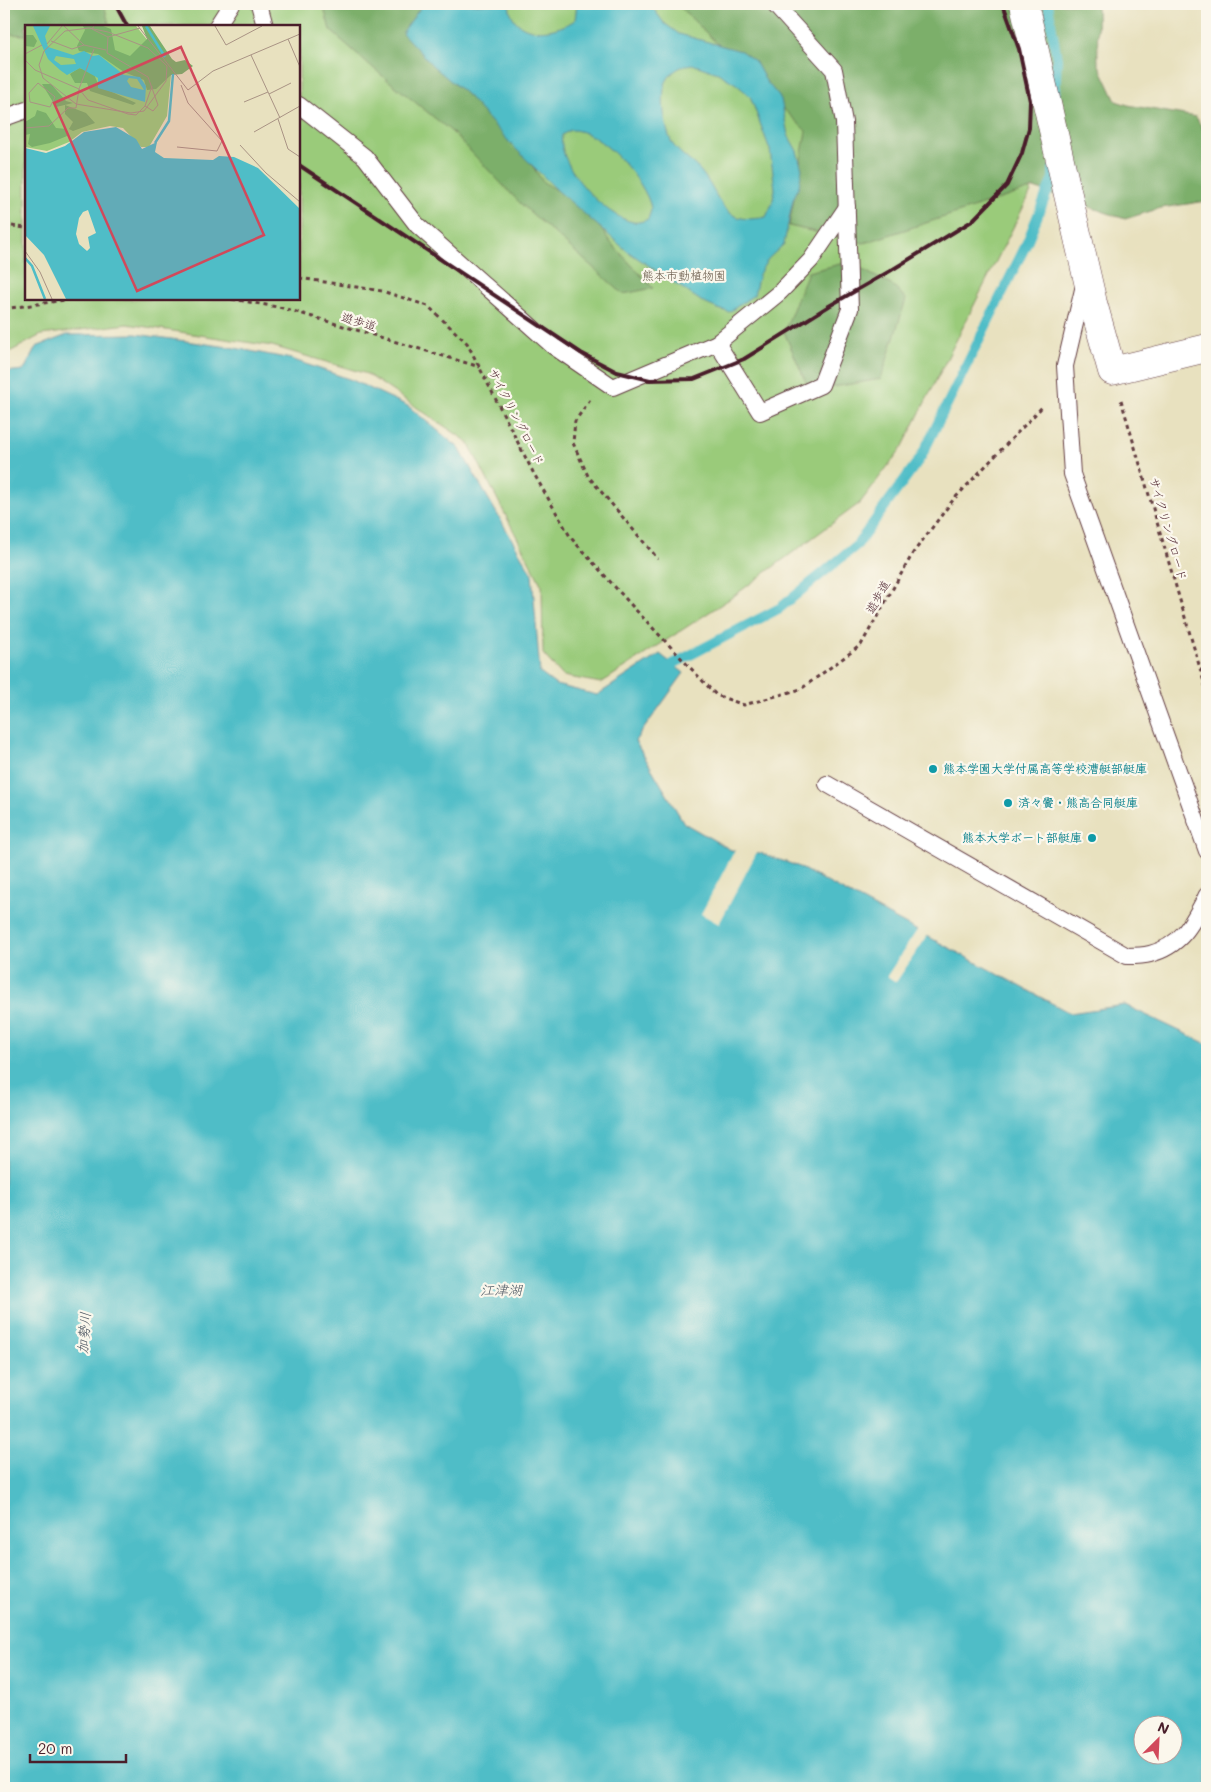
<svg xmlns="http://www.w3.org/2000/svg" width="1211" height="1792" font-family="Mali,'Klee One',sans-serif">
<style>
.green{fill:#9acb7a;stroke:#727552;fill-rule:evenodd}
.forest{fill:#7baf6a;stroke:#62674a}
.water{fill:#4fbdc7;stroke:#4c6e79;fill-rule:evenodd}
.pier{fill:#e8e1bf}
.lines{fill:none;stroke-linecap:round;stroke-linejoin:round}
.stream{stroke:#4fbdc7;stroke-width:10}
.lane-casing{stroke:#623c41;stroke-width:18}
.street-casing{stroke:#623c41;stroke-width:29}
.path{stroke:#623c41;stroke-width:3;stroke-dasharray:4 4;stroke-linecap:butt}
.lane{stroke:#fff;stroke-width:16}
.street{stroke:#fff;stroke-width:28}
.rail{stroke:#4a1f2b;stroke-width:4}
.culture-dot{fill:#0f9aa8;stroke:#fbf7ec;stroke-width:2}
.labels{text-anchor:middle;stroke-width:4.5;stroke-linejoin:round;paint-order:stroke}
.park-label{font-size:12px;fill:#625343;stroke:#fbf7ec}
.street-label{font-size:12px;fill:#4a1f2b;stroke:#fbf7ec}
.culture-label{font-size:12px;font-weight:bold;fill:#0d838f;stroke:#fbf7ec;text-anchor:start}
.water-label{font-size:14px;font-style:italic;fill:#4c5662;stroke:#fbf7ec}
.inset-river{fill:none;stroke:#4fbdc7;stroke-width:2.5}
.inset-road{fill:none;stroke:#a99384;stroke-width:1}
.view{fill:#d1495b;fill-opacity:0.15;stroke:#d1495b;stroke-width:2.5}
.inset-edge{fill:none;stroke:#4a1f2b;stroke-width:2.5}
</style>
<rect width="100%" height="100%" fill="#fbf7ec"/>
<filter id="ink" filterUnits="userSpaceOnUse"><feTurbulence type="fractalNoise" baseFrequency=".02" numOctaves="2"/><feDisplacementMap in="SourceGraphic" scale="10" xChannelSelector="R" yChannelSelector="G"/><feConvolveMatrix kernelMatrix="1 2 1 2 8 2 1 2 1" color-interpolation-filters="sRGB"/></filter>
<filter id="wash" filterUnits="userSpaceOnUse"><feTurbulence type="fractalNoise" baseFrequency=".0096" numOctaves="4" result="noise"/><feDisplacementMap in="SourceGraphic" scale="20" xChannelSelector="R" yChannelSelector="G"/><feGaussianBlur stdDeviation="1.12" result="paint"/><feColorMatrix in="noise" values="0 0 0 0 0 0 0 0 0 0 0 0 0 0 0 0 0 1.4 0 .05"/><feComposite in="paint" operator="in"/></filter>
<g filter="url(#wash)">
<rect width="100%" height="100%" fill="#e8e1bf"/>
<path class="green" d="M 4,4 L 1009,4 L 1042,117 L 1031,192 L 903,446 L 860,503 L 731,598 L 601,683 L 563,676 L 543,654 L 542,586 L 468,442 L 367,374 L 272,346 L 127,324 L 41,335 L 4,355 ZM 26,26 L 299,26 L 299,299 L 26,299 Z"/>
<g class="forest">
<polygon points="4,4 104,4 109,24 112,26 26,26 26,35 8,34 4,26"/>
<polygon points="323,4 427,4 543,182 586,207 611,243 653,288 623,294 520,203 452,132 379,73 330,30"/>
<polygon points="677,4 1097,4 1098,63 1116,101 1128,105 1196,117 1207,136 1207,201 1161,208 1125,219 1034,188 864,243 789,226 806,131"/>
<polygon points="848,262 895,287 906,299 881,379 810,391 784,332 808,272"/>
</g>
<g class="water">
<path d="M 423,4 L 509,4 C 512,38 552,35 575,20 L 577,4 L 650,4 L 664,23 L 679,34 L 741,51 L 755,61 L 766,81 L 781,99 L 788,135 L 797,151 L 802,169 L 799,186 L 793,200 L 784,244 L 768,259 L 759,274 L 754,295 L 729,312 L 718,309 L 704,303 L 627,251 L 557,190 L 511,144 L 467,95 L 433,66 L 402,33 ZM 692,64 L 718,73 L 736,84 L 750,96 L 770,150 L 775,189 L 772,204 L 766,217 C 719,227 722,195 699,169 C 691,161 681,155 674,146 C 665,134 659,93 667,80 C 673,70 681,66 692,64 ZM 570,130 C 599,128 646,181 651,208 C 651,212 649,216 648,219 C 644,221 638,223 633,222 C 605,217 556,165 562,135 Z"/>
<path d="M 136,334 L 235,348 L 291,359 L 352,380 L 408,406 L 459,448 L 532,574 L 540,673 L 556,685 L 597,695 L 660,654 L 684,673 L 635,741 L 684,823 L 731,850 L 760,853 L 797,866 L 1070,1013 L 1125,1005 L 1207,1044 L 1207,1788 L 4,1788 L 4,372 L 24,370 L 36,347 L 67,335 ZM 1144,1724 L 1174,1724 L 1174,1754 L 1144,1754 Z"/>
</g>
<g class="pier">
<polygon points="736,848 758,850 719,924 701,914"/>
<polygon points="918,929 928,935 896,982 887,976"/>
</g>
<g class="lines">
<g class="stream">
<polyline points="1048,4 1057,59 1055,95"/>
<polyline points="663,673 673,664 780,608 857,545 921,457 1025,247 1053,178 1053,169"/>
</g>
</g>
</g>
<g filter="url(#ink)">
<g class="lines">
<defs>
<g id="lane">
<polyline points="259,4 265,26"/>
<polyline points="217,26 231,4"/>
<polyline points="299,105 365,157 417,225 553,346 613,387 717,343 780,292 811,260 847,207"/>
<polyline points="4,118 26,110"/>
<polyline points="1084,285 1065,366 1072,474 1207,851"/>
<polyline points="717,343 760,412 821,385 850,309 844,122 834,70 774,4"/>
<path d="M 827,784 L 1127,956 C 1134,956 1143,956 1150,954 C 1182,946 1193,922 1207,895"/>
</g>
<polyline id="street" points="1024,4 1093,303 1112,371 1207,348"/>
</defs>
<use href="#lane" class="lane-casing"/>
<use href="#street" class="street-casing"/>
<g class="path">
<polyline points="4,225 26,228"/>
<polyline points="299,278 382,291 428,306 467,343 534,474 571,538 633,607 716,695 744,705 801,689 861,645 913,553 953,500 1043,406"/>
<polyline points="232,299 283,308 480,367"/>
<polyline points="4,309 71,299"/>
<polyline points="590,400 575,421 573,443 588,476 658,559"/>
<polyline points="1121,400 1207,692"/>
</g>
<use href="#lane" class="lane"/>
<use href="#street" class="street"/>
<g class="rail">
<polyline points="115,4 127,26"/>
<polyline points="299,165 581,353 617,372 650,380 694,379 744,359 829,306 890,271 972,221 1007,185 1022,153 1029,128 1030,101 1019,49 1003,4"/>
</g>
</g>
</g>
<g class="culture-dot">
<circle cx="933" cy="769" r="5"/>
<circle cx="1008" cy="803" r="5"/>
<circle cx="1092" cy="838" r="5"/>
</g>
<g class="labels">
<g class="park-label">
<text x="684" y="280">熊本市動植物園</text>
</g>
<g class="street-label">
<text transform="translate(359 322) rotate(17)" y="4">遊歩道</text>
<text transform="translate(516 417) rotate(63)" y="4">サイクリングロード</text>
<text transform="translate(1168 529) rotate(74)" y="4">サイクリングロード</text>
<text transform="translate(878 597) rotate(-61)" y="4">遊歩道</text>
</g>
<g class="culture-label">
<text x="943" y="773">熊本学園大学付属高等学校漕艇部艇庫</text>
<text x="1018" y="807">済々黌・熊高合同艇庫</text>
<text x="1082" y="842" text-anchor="end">熊本大学ボート部艇庫</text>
</g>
<g class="water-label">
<text x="501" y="1295">江津湖</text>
<text transform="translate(84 1333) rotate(-86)" y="5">加勢川</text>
</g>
</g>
<g transform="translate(25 25)">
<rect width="275" height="275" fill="#e8e1bf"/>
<path d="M 0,1 L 111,1 L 144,42 L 146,50 L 142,91 L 124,122 L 116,122 L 98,103 L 85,101 L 57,107 L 44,117 L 22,126 L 0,122 Z" fill="#9acb7a"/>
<path d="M 58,1 L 78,1 L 86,4 L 90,25 L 105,31 L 122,14 L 117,1 L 125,1 L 147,34 L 151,37 L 160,35 L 168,41 L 157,49 L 146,50 L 131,64 L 122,65 L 119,55 L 99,47 L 73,29 L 54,26 L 52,21 L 60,5 ZM 0,10 L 8,10 L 12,16 L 9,22 L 0,21 ZM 54,43 L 68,47 L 74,61 L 111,78 L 108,80 L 65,66 L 62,58 L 50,58 L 45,49 ZM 17,59 L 26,59 L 41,76 L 48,78 L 31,82 ZM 40,80 L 61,88 L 70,98 L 48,106 L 44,104 L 48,97 L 40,89 ZM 12,85 L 21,88 L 31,103 L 42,104 L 42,111 L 25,118 L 7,122 L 3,119 L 5,109 L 0,110 L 0,97 L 10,91 Z" fill="#7baf6a"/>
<path d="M 8,1 L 25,1 L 20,11 L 23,22 L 48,30 L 59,26 L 68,31 L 74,30 L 99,50 L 115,52 L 121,61 L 120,77 L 73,63 L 73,53 L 55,43 L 42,50 L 35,45 L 23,34 ZM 31,31 L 49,34 L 51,39 L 36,40 L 29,35 ZM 104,53 L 112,54 L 119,65 L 106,62 L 102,56 ZM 91,102 L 111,114 L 117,124 L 132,117 L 130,127 L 139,133 L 188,135 L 194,131 L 209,132 L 233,143 L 275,184 L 275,274 L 41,274 L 19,230 L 0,210 L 0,123 L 21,128 L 40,121 L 59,107 ZM 63,185 L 71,208 L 63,212 L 65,223 L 62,226 L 54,219 L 51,209 L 54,193 L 58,187 Z" fill="#4fbdc7" fill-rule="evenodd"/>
<path class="inset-river" d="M 121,1 L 140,32M 130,118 L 144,96 L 148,49M 0,233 L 7,241 L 20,274"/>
<path class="inset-road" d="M 39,1 L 59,20 L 81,25M 69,1 L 67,4 L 83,12 L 115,3M 113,1 L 163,65 L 188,46 L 275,9M 190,1 L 201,20 L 237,1M 64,3 L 83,7 L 123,23 L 142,41 L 141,56 L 119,86 L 106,88 L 51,79 L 18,53 L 14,40 L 19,26 L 40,6 ZM 83,12 L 82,28 L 123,52 L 133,80 L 128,86 L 120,81M 263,14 L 275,42M 26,16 L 47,24 L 59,20M 22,19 L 37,1M 0,29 L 17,20M 226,30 L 255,93M 0,35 L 10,45 L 54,64 L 63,75 L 103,89 L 111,90 L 120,81 L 127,61M 13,58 L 30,72 L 25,82 L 5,77 L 4,68 ZM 244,69 L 266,58M 219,77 L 243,67M 253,94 L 263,124 L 275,132M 0,103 L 24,101 L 43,83 L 51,83 L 54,64 L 69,24M 229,107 L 275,81M 215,120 L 241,148 L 275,177M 152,122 L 192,126 L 197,116 L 163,78 L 156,60M 0,226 L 15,247 L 27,274"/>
<path class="view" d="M 156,22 L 239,210 L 112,266 L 29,78 Z"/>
<rect width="275" height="275" class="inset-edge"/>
</g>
<rect width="1211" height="1792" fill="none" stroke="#fbf7ec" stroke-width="20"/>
<g transform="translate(1158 1740) rotate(24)"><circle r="24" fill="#fbf7ec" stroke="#b4a19f"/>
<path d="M0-4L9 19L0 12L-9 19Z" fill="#d1495b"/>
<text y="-8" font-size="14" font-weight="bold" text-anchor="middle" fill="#4a1f2b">N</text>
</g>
<path d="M30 1754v8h96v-8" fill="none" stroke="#4a1f2b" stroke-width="2.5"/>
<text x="38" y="1754" font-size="15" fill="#4a1f2b" stroke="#fbf7ec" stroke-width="4" paint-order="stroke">20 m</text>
</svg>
